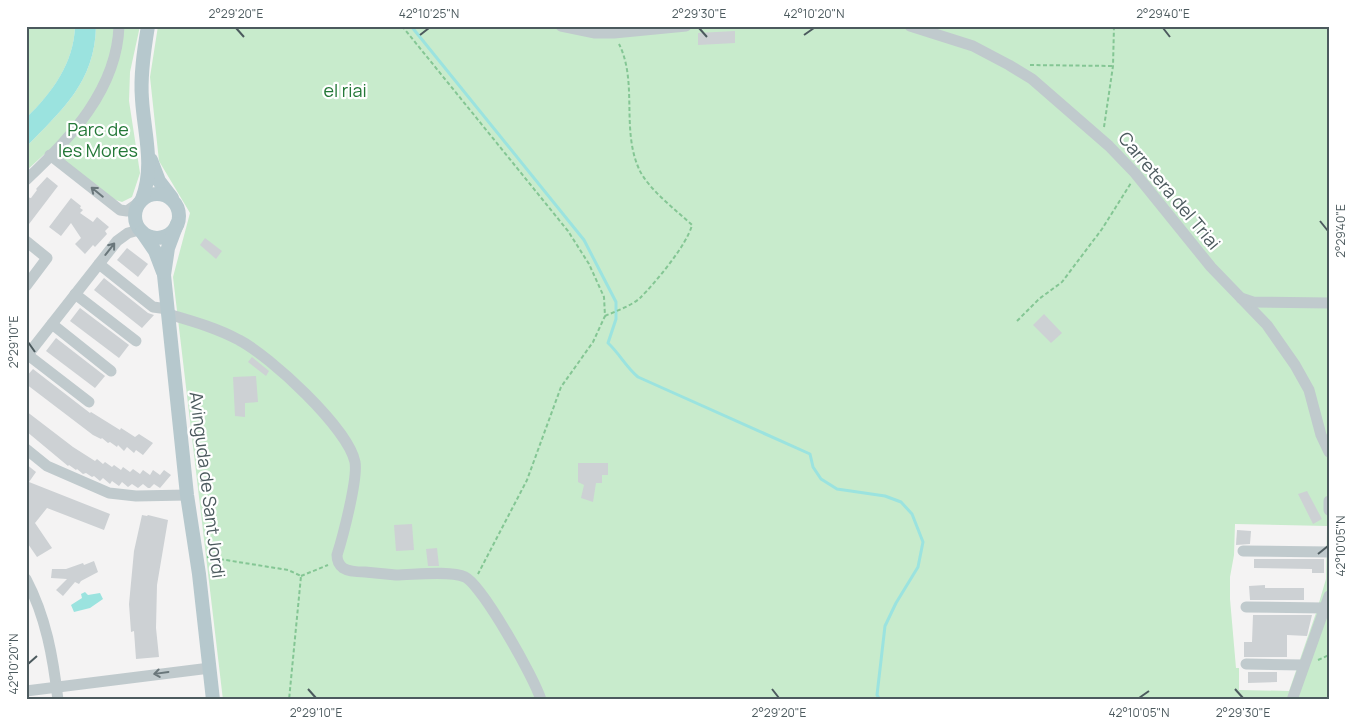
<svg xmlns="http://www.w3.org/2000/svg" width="1355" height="726" font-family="Manrope,sans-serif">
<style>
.green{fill:#c8ebcc;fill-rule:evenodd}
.water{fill:#9be3df}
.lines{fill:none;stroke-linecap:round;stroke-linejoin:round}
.stream{stroke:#9be3df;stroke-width:3}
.building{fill:#cdd1d4}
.path{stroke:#84c694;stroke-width:2;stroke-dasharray:4 2.5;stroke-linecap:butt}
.minor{stroke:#c0cacd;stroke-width:11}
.major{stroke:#b6c8cd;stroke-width:14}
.oneway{stroke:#69767a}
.ticks{fill:none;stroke:#4c5a5e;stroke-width:2}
.labels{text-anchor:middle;stroke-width:4.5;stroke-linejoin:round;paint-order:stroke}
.park-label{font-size:18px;fill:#247838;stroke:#fff}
.street-label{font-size:18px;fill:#4c5a5e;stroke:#fff}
.neatline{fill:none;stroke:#4c5a5e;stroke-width:2}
.ticks-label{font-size:12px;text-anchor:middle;fill:#4c5a5e}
</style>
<rect width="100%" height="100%" fill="#f4f3f3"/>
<g class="green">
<path d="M 26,26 L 75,26 C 74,63 52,93 26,118 Z"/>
<path d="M 96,26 L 140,26 L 130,72 L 129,101 L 140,173 L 132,197 L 122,202 L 110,198 L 49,150 L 26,171 L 26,147 C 62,110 95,82 96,26 Z"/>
<path d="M 158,26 L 1329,26 L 1329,700 L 223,700 L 173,277 L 190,213 L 159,161 L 150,77 ZM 1235,524 L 1327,526 L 1326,579 L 1316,613 L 1289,691 L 1239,690 L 1239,668 L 1236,668 L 1230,599 L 1230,577 L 1234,555 Z"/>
</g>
<g class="water">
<path d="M 75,26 L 96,26 C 95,82 62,110 26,147 L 26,118 C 52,93 74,63 75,26 Z"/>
<polygon points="85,592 88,595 100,593 103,599 90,608 74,612 71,605 82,598 81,594"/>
</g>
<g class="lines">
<path class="stream" d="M 411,26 L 584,240 L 616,302 L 616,319 L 608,343 C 619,353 626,367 638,377 L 810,454 L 813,467 L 821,479 L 837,489 L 885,496 L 901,502 L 912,514 L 923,542 L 918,567 L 896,603 L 885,626 L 877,695 L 880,700"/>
</g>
<g class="building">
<polygon points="735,31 735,43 698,45 698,33"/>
<polygon points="47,177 58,186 26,228 26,197 31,198 37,190 36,189"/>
<polygon points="71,198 81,206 80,208 83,210 80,213 93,222 97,217 109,227 105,231 107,234 95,247 93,245 85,254 75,244 81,238 71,223 61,236 49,227"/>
<polygon points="205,238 222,251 216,259 200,245"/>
<polygon points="127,248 148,264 138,277 117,260"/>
<polygon points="104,278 148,313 154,315 142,328 94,290"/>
<polygon points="80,308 129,345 119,358 70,321"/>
<polygon points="1044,314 1062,333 1051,343 1033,325"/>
<polygon points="56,338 105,376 95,388 46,351"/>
<polygon points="252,357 269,371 266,376 248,362"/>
<polygon points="33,369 90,413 91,412 120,430 121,428 135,437 139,434 153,443 143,455 136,450 134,453 127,447 124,451 118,445 117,447 110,442 108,443 102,438 101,439 93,435 26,384 26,377"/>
<polygon points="256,376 258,402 245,403 245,417 235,416 233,377"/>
<polygon points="26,411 73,447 95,461 97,459 103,464 105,462 112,467 114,465 121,470 123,467 130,472 133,469 140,474 143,470 150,475 153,470 160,475 164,470 171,475 160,488 154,484 150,488 148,488 143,484 138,488 132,484 128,487 122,482 119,486 112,481 110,484 103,478 100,481 94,476 92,477 86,473 83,474 77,469 76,470 69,465 68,466 26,431"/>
<polygon points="578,463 608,463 608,475 602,475 602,483 596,483 593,502 581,498 584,485 578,482"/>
<polygon points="26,464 36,472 29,482 110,514 104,530 47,508 35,523 52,548 37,557 26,541"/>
<polygon points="1307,491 1322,519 1313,524 1298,494"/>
<polygon points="142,515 147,516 148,515 168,520 157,585 156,628 159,657 136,659 134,631 131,632 129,604 134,551"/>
<polygon points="412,524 414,550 396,551 394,525"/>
<polygon points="1237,530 1251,531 1250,544 1236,545"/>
<polygon points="437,548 439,566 428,566 426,549"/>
<polygon points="1254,559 1324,559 1324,573 1312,573 1312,569 1254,568"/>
<polygon points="94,561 98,572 81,581 79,584 75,582 63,596 56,590 67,579 51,578 52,569 66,569 83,563 84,565"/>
<polygon points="1265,585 1265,588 1304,588 1304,600 1250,600 1249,586"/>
<polygon points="1253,615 1312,615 1307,636 1287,635 1287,657 1244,657 1244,642 1252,642"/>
<polygon points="1248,672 1277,672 1277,682 1248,683"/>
</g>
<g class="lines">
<g class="path">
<polyline points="402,26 568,231 589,264 604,297 605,316 593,342 561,387 527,480 478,574"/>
<polyline points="1030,65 1113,66"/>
<polyline points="1104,127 1113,66 1114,26"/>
<path d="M 605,316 C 616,311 631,306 640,298 C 655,283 687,245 692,225 C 676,210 648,189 639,169 C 621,129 638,82 619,44"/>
<polyline points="1017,321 1039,299 1062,282 1102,229 1131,183"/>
<polyline points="207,557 288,570 301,576 289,700"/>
<polyline points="301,576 328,565"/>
<polyline points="1318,660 1329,655"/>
</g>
<g class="minor">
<polyline points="561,26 595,33 614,33 686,26"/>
<polyline points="910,26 973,46 1009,65 1032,79 1109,146 1135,173 1211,267 1267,325 1295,365 1309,390 1321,435 1329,452"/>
<polyline points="50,155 120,210 127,211 137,204"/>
<path d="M 26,180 C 70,139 117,89 119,26"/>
<polyline points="26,241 47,258 26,286"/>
<polyline points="99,264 153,307 168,309"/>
<polyline points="75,294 136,341"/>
<polyline points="1241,298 1253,302 1329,303"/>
<path d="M 168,314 C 192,321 217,328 239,340 C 270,356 348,428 355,462 C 358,479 343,536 337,555 C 337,560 338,564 343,568 C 349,572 358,572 365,572 C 375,573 386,574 396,575 C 412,575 451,570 465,577 C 482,585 535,679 541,700"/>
<polyline points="52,324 111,371"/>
<polyline points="28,355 89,402"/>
<polyline points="26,357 117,241 128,233 139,230"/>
<polyline points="26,449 47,466 109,493 136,496 187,495"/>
<polyline points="1329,501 1329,510"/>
<polyline points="1243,551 1329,552"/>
<path d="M 26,579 C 46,617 53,657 58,700"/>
<polyline points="1246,607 1324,608"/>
<polyline points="1246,664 1303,665"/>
<polyline points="26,691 210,668"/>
<polyline points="1292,700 1329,596"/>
</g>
<g class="major">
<polyline points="151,160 159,181 172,198"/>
<circle cx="157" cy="216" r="22"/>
<path d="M 142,199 C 155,166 144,133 142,99 C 140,76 144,50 148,26"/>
<polyline points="177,224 168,248 164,275 187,495 199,574 213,700"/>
<polyline points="142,232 155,251 163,272"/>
</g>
</g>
<defs><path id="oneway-shaft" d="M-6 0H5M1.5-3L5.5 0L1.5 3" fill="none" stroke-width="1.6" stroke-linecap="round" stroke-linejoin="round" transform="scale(1.25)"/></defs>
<g class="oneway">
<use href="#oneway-shaft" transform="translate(97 192) rotate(-141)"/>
<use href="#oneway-shaft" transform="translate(110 249) rotate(-52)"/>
<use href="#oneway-shaft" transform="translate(161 673) rotate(172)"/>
</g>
<path class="ticks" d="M 236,28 L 244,37M 699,28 L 707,37M 1163,28 L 1170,37M 420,35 L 429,28M 804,35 L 814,28M 1320,221 L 1328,231M 28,342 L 35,352M 1318,554 L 1328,546M 28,664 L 37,656M 308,689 L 316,698M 772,689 L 779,698M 1235,689 L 1243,698M 1139,698 L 1149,691"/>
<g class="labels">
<g class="park-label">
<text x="345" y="97">el riai</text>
<text x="98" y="136">Parc de<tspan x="98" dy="21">les Mores</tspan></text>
</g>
<g class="street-label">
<text transform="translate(1169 191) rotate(50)" y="6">Carretera del Triai</text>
<text transform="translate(207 485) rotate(83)" y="6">Avinguda de Sant Jordi</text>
</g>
</g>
<rect width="1355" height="726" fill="none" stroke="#ffffff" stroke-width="55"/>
<rect x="28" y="28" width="1300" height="670" class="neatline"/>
<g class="ticks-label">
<text x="236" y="18">2°29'20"E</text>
<text x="429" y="18">42°10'25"N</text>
<text x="699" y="18">2°29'30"E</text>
<text x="814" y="18">42°10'20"N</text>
<text x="1163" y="18">2°29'40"E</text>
<text transform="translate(1341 231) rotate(-90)" y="4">2°29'40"E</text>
<text transform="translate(14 342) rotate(-90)" y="4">2°29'10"E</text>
<text transform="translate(1341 546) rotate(-90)" y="4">42°10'05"N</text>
<text transform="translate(14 664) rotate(-90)" y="4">42°10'20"N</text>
<text x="316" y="717">2°29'10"E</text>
<text x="779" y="717">2°29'20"E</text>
<text x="1139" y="717">42°10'05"N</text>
<text x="1243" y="717">2°29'30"E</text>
</g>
</svg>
